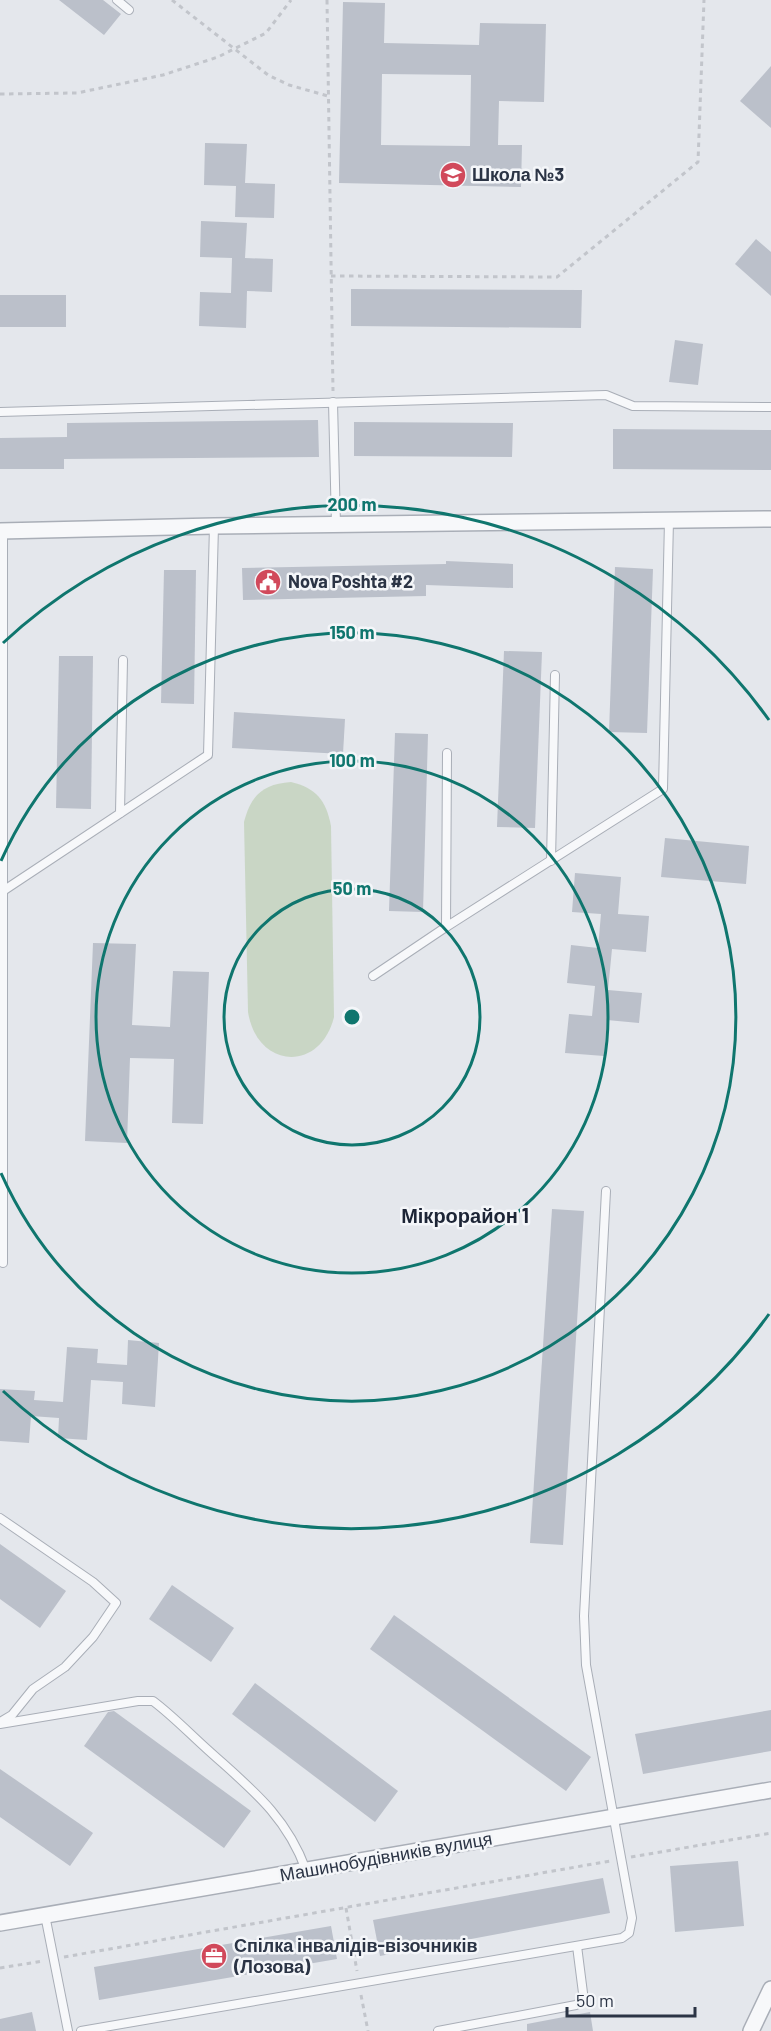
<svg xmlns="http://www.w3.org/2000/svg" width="771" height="2031" font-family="Barlow,sans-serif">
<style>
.green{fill:#c9d6c5}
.building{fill:#bbc0ca;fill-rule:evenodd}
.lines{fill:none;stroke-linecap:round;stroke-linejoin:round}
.service-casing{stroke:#a9aeb7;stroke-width:10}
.minor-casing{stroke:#a9aeb7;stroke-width:18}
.path{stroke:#c2c5cb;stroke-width:3;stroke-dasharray:4.5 4.5;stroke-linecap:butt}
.service{stroke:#f7f8fa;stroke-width:8}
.minor{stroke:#f7f8fa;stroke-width:15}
.ring{fill:none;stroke:#0f766e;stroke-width:3}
.labels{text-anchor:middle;stroke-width:5;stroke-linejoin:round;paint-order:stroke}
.poi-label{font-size:18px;font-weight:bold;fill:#2b3445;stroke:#f4f6f9;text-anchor:start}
.street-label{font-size:18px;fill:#2b3445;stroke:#f4f6f9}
.neighbourhood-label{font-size:20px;font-weight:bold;fill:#1d2536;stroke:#f4f6f9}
.centre{fill:#0f766e;stroke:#f4f6f9;stroke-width:3}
.ring-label{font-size:18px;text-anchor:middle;font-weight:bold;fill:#0f766e;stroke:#f4f6f9;stroke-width:5;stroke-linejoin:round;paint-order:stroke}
</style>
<rect width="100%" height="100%" fill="#e4e7ec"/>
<path class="green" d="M 291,782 C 316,788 326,800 331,826 L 334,1017 C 320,1073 257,1069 248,1012 L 244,822 C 251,795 263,784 291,782 Z"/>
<g class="building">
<polygon points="59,0 103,0 121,14 104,35"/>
<path d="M 343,2 L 385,3 L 384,43 L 479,45 L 480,23 L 546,24 L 544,102 L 499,101 L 498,145 L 522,145 L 521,187 L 339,183 ZM 382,74 L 471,75 L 470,146 L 381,145 Z"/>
<polygon points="771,66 771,128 740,101"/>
<polygon points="205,143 247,144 245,183 275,184 274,218 235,217 236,186 204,185"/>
<polygon points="201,221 247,223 245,258 273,259 272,292 247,291 246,328 199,326 200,292 231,293 232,258 200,257"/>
<polygon points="756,239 771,252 771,296 735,264"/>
<polygon points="351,289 582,290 581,328 351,326"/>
<rect x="0" y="295" width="66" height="32"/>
<polygon points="675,340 703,344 698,385 669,382"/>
<polygon points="318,420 319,457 64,459 64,469 0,469 0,438 67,437 67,423"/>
<polygon points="354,422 513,423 512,457 354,456"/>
<polygon points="613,429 771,430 771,470 613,469"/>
<polygon points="446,561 513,564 513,588 426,585 426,596 243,600 242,568 446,564"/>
<polygon points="615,567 653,569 647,733 609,732"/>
<polygon points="164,570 196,570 194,704 161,703"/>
<polygon points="504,651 542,652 535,828 497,827"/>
<polygon points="59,656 93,656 91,809 56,808"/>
<polygon points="234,712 345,719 343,754 232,748"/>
<polygon points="395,733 428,734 423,912 389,911"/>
<polygon points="665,838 749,846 746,884 661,877"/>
<polygon points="575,873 621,877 618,914 649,916 646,952 612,949 608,990 642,993 639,1023 607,1020 604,1056 565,1053 569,1014 592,1016 595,986 567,983 571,945 598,948 601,914 572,912"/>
<polygon points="93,943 136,944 132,1025 170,1027 173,971 209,972 203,1124 172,1123 174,1059 130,1058 127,1143 85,1141"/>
<polygon points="552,1209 584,1211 563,1545 530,1543"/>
<polygon points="128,1340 159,1343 155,1407 122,1404 123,1382 91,1380 87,1440 58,1438 59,1418 31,1416 29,1443 0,1441 0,1389 35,1391 34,1400 63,1402 67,1347 98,1349 97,1363 127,1365"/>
<polygon points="0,1544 66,1591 40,1628 0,1599"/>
<polygon points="172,1585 234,1628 211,1662 149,1619"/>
<polygon points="394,1615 591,1757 566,1791 370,1649"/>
<polygon points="255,1683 398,1791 375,1822 232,1714"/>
<polygon points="771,1710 771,1751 643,1774 635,1734"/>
<polygon points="114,1711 251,1811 224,1848 84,1746 108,1712"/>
<polygon points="0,1769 93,1833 70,1866 0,1817"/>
<polygon points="738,1861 744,1926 675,1932 670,1866"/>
<polygon points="603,1878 610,1913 380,1956 373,1920"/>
<polygon points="331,1926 337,1959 99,2000 94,1967"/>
<polygon points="32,2012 36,2031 0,2031 0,2019"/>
<polygon points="590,2012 593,2031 527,2031 527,2024"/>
</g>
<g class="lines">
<defs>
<g id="service">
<polyline points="117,0 129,10"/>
<polyline points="333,402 336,525"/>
<polyline points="0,412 606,395 633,406 771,407"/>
<polyline points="3,531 3,891 208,755 214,526"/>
<polyline points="120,813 123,660"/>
<polyline points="551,861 555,675"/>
<polyline points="446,927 447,753"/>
<polyline points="0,960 3,960 3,891"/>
<polyline points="373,976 446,927 663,789 669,520"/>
<polyline points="3,1263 3,960"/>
<polyline points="0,1518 93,1582 116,1603 93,1637 65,1667 33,1689 12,1715 2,1721"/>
<path d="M 0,1724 L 138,1701 L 153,1701 C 173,1716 190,1734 208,1750 C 250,1788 286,1815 306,1870"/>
<polyline points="45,1915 68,2031"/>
<polyline points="81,2031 622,1938 629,1933 632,1918 586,1665 584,1616 606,1191"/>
<polyline points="438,2031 576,2005 582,2000 583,1993 577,1946"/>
</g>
<g id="minor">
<polyline points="0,531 214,526 771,519"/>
<polyline points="0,1923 771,1790"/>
<polyline points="751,2031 771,1989"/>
</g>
</defs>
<use href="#service" class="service-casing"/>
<use href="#minor" class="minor-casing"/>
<g class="path">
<polyline points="172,0 268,75 289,85 328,96"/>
<polyline points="327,0 333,391"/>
<polyline points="0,94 77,93 163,75 218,57 266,33 291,0"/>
<polyline points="331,276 557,277 698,162 704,0"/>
<polyline points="631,1857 771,1833"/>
<polyline points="346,1908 357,1971"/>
<polyline points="64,1957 610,1861"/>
<polyline points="0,1968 43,1961"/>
<polyline points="361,1995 368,2031"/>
</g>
<use href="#service" class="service"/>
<use href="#minor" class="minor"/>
</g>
<g class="ring">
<circle cx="352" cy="1017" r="128"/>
<circle cx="352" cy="1017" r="256"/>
<path d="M1 861A384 384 0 1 1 1 1173"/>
<path d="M769 1314A512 512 0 0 1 3 1391M3 643A512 512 0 0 1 769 720"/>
</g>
<defs>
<symbol id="school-disc" viewBox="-11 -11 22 22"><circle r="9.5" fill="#d1495b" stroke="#f4f6f9"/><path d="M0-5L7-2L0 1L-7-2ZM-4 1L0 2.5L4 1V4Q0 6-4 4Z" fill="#fff"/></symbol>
<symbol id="civic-disc" viewBox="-11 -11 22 22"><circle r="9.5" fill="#d1495b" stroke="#f4f6f9"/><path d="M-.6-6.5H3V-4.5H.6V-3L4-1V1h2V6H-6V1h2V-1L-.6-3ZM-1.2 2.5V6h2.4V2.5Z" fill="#fff"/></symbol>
<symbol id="office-disc" viewBox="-11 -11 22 22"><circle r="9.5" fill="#d1495b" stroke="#f4f6f9"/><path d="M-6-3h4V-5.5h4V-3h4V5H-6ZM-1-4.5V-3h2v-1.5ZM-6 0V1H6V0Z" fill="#fff"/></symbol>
</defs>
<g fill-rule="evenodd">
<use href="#school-disc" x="438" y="160" width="30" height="30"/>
<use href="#civic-disc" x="253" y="567" width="30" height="30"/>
<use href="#office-disc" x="199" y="1941" width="30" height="30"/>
</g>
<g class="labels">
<g class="poi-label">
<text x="472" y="181">Школа №3</text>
<text x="288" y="588">Nova Poshta #2</text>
<text x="234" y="1952">Спілка інвалідів-візочників<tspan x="234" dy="21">(Лозова)</tspan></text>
</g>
<g class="street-label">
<text transform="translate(386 1857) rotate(-10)" y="6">Машинобудівників вулиця</text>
</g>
<g class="neighbourhood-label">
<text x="465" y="1223">Мікрорайон 1</text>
</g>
</g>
<circle cx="352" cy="1017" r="9" class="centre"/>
<g class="ring-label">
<text x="352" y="511">200 m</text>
<text x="352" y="639">150 m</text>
<text x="352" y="767">100 m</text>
<text x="352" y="895">50 m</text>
</g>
<path d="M567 2007v9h128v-9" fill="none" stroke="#2b3445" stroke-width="3"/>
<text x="576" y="2007" font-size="18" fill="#2b3445" stroke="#f4f6f9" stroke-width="4.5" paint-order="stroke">50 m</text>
</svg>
